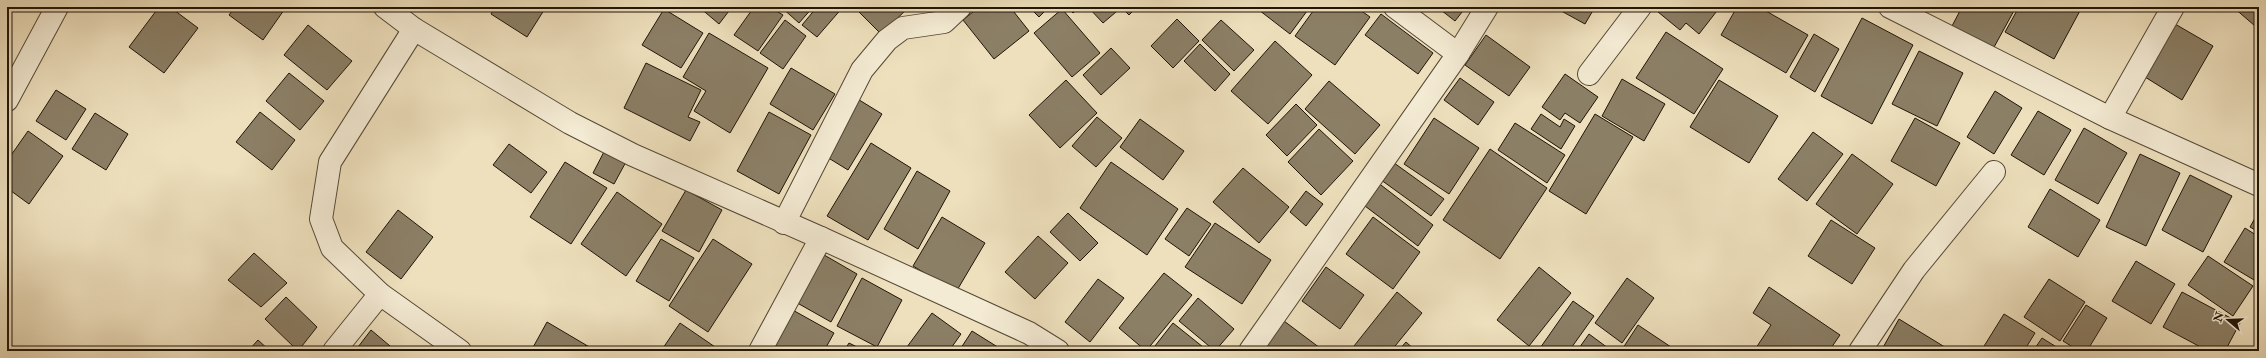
<svg xmlns="http://www.w3.org/2000/svg" width="2266" height="358" font-family="'IM FELL Double Pica',serif">
<style>
.building{fill:#8b7f66;stroke:#201508}
.lines{fill:none;stroke-linecap:round;stroke-linejoin:round}
.street-casing{stroke:#544835;stroke-width:24}
.street{stroke:#f4ebd4;stroke-width:22}
</style>
<rect width="100%" height="100%" fill="#eee0bd"/>
<filter id="stains"><feTurbulence type="fractalNoise" baseFrequency=".005" numOctaves="4"/><feColorMatrix values="0 0 0 0 .2 0 0 0 0 .09 0 0 0 0 .02 0 0 0 .5 -.17"/></filter>
<radialGradient id="worn" r=".72"><stop offset=".6" stop-color="#630" stop-opacity="0"/><stop offset="1" stop-color="#630" stop-opacity=".3"/></radialGradient>
<g class="building">
<polygon points="159,7 170,7 198,28 164,73 129,47"/>
<polygon points="235,7 280,7 284,10 263,40 229,15"/>
<polygon points="495,7 546,7 527,37 491,14"/>
<polygon points="699,7 732,7 719,24"/>
<polygon points="754,7 770,7 783,15 758,51 734,35"/>
<polygon points="781,7 813,7 799,23"/>
<polygon points="817,7 843,7 817,37 802,25"/>
<polygon points="854,7 909,7 881,34"/>
<polygon points="979,7 1010,7 1029,31 994,59 963,20"/>
<polygon points="1029,7 1049,7 1039,17"/>
<polygon points="1067,7 1080,7 1073,13"/>
<polygon points="1088,7 1112,7 1116,12 1103,23"/>
<polygon points="1121,7 1137,7 1129,15"/>
<polygon points="1255,7 1310,7 1290,34"/>
<polygon points="1316,7 1356,7 1370,17 1335,65 1295,36"/>
<polygon points="1437,7 1466,7 1455,21"/>
<polygon points="1554,7 1595,7 1585,24"/>
<polygon points="1652,7 1720,7 1699,34 1686,23 1680,30"/>
<polygon points="1737,7 1759,7 1808,35 1786,73 1721,35"/>
<polygon points="1962,7 2016,7 1993,49 1952,26"/>
<polygon points="2019,7 2082,7 2054,59 2005,32"/>
<polygon points="2233,7 2259,7 2259,22 2255,26"/>
<polygon points="664,9 703,33 681,68 642,45"/>
<polygon points="1062,9 1100,53 1072,77 1034,33"/>
<polygon points="1381,14 1433,53 1418,74 1365,35"/>
<polygon points="1862,18 1913,45 1872,124 1821,96"/>
<polygon points="1177,19 1199,41 1173,68 1151,46"/>
<polygon points="785,20 806,36 783,69 760,53"/>
<polygon points="1221,20 1254,50 1234,71 1202,40"/>
<polygon points="2175,24 2213,46 2182,100 2145,77"/>
<polygon points="308,25 352,61 327,90 284,55"/>
<polygon points="1666,32 1723,69 1694,114 1636,78"/>
<polygon points="709,33 768,68 730,133 694,111 706,91 683,77"/>
<polygon points="1814,34 1839,49 1815,92 1790,77"/>
<polygon points="1486,35 1530,67 1509,96 1465,65"/>
<polygon points="1275,41 1312,75 1268,124 1231,91"/>
<polygon points="1200,44 1230,74 1215,91 1184,61"/>
<polygon points="1111,48 1130,68 1101,95 1083,75"/>
<polygon points="1919,51 1963,73 1937,126 1892,104"/>
<polygon points="646,63 701,90 688,117 700,122 690,141 624,108"/>
<polygon points="791,68 835,94 813,130 770,104"/>
<polygon points="289,73 324,101 300,130 266,101"/>
<polygon points="1565,74 1598,97 1580,123 1565,113 1560,120 1542,107"/>
<polygon points="1460,78 1494,102 1478,125 1444,100"/>
<polygon points="1622,79 1665,104 1644,141 1602,116"/>
<polygon points="1066,80 1097,113 1060,148 1029,115"/>
<polygon points="1719,80 1778,116 1749,163 1690,127"/>
<polygon points="1329,81 1380,125 1355,154 1305,109"/>
<polygon points="56,90 86,109 66,140 36,121"/>
<polygon points="1995,91 2022,108 1994,154 1967,137"/>
<polygon points="856,98 882,114 848,170 822,154"/>
<polygon points="1296,104 1317,125 1287,156 1266,135"/>
<polygon points="2038,111 2071,130 2044,175 2011,155"/>
<polygon points="260,112 295,140 272,170 236,142"/>
<polygon points="769,112 811,135 779,194 737,171"/>
<polygon points="95,113 128,134 106,170 72,149"/>
<polygon points="1541,114 1560,127 1564,119 1575,126 1561,149 1531,129"/>
<polygon points="1595,114 1633,137 1586,214 1549,191"/>
<polygon points="1097,117 1122,138 1096,167 1072,146"/>
<polygon points="1434,118 1479,148 1449,194 1404,164"/>
<polygon points="1915,118 1960,143 1936,186 1891,161"/>
<polygon points="1140,119 1184,151 1163,180 1120,147"/>
<polygon points="1515,123 1565,155 1547,183 1498,150"/>
<polygon points="2084,128 2127,153 2098,204 2055,180"/>
<polygon points="1319,129 1353,161 1321,195 1288,162"/>
<polygon points="28,131 63,156 29,204 7,188 7,161"/>
<polygon points="1813,132 1843,154 1807,201 1778,179"/>
<polygon points="871,143 911,168 868,240 827,216"/>
<polygon points="509,144 547,172 531,193 493,165"/>
<polygon points="606,148 627,160 614,184 593,173"/>
<polygon points="1490,149 1547,188 1500,259 1443,220"/>
<polygon points="1852,154 1893,184 1857,234 1816,204"/>
<polygon points="2140,154 2180,173 2146,246 2106,227"/>
<polygon points="1390,160 1444,199 1431,216 1377,177"/>
<polygon points="565,162 607,188 571,244 530,217"/>
<polygon points="1111,162 1178,209 1147,255 1080,208"/>
<polygon points="1243,168 1289,207 1259,243 1213,202"/>
<polygon points="917,171 950,191 918,249 884,229"/>
<polygon points="2190,175 2232,196 2203,252 2162,230"/>
<polygon points="1377,182 1433,225 1418,246 1361,203"/>
<polygon points="2050,189 2100,220 2078,257 2028,227"/>
<polygon points="686,190 722,210 699,252 662,231"/>
<polygon points="1306,191 1323,204 1306,226 1290,212"/>
<polygon points="617,192 662,224 626,276 581,244"/>
<polygon points="1187,208 1211,224 1189,256 1165,239"/>
<polygon points="398,210 433,237 401,279 366,252"/>
<polygon points="2259,211 2259,232 2250,227"/>
<polygon points="1068,213 1098,243 1080,261 1050,232"/>
<polygon points="942,217 985,243 956,292 913,266"/>
<polygon points="1373,217 1420,252 1393,289 1346,254"/>
<polygon points="1831,220 1875,248 1852,284 1808,256"/>
<polygon points="1215,223 1271,260 1242,304 1185,267"/>
<polygon points="2245,228 2259,237 2259,283 2224,262"/>
<polygon points="1038,236 1068,263 1035,299 1005,272"/>
<polygon points="661,239 694,258 669,301 636,281"/>
<polygon points="713,239 752,264 708,332 669,306"/>
<polygon points="819,252 857,274 831,322 792,300"/>
<polygon points="254,253 287,283 261,307 228,280"/>
<polygon points="2208,256 2253,286 2233,316 2188,285"/>
<polygon points="2136,261 2175,284 2151,324 2112,301"/>
<polygon points="1326,267 1364,295 1340,329 1302,301"/>
<polygon points="1539,267 1571,293 1529,346 1497,320"/>
<polygon points="1164,273 1192,295 1146,351 1119,328"/>
<polygon points="862,278 902,300 877,347 837,326"/>
<polygon points="1627,278 1654,298 1622,343 1595,323"/>
<polygon points="1098,279 1124,298 1090,342 1065,322"/>
<polygon points="2049,279 2085,302 2060,341 2024,317"/>
<polygon points="1769,287 1840,335 1829,351 1754,351 1771,325 1753,313"/>
<polygon points="1397,292 1422,313 1391,351 1350,351"/>
<polygon points="2182,292 2240,323 2225,351 2208,351 2163,327"/>
<polygon points="286,297 317,327 298,351 265,319"/>
<polygon points="1198,298 1234,329 1215,351 1179,321"/>
<polygon points="1573,301 1594,316 1569,351 1538,351"/>
<polygon points="2086,305 2107,318 2087,351 2079,351 2063,341"/>
<polygon points="789,308 834,333 824,351 765,351"/>
<polygon points="932,313 961,334 949,351 904,351"/>
<polygon points="2004,314 2035,333 2024,351 1981,351"/>
<polygon points="1899,319 1948,349 1947,351 1881,351"/>
<polygon points="1284,321 1324,351 1262,351"/>
<polygon points="547,322 586,345 582,351 531,351"/>
<polygon points="680,323 721,351 661,351"/>
<polygon points="1173,323 1208,351 1151,351"/>
<polygon points="1638,325 1677,351 1621,351"/>
<polygon points="371,330 396,351 355,351"/>
<polygon points="972,331 1004,351 959,351"/>
<polygon points="1589,334 1612,351 1577,351"/>
<polygon points="2042,338 2063,351 2033,351"/>
<polygon points="258,340 270,351 248,351"/>
<polygon points="1406,342 1416,351 1398,351"/>
<polygon points="849,343 865,351 844,351"/>
<polygon points="586,345 597,351 582,351"/>
</g>
<g class="lines">
<defs>
<g id="street">
<polyline points="385,7 414,29 570,123 633,155 821,238 1029,333 1058,351"/>
<polyline points="1395,7 1458,54"/>
<polyline points="1890,7 2110,118 2259,185"/>
<polyline points="414,29 330,162 321,219 332,248 380,294 460,351"/>
<polyline points="1589,74 1640,7"/>
<polyline points="7,100 57,7"/>
<polyline points="2110,118 2173,7"/>
<polyline points="784,223 862,70 887,40 903,28 944,22 960,7"/>
<polyline points="334,351 380,294"/>
<polyline points="760,351 821,238"/>
<polyline points="1250,351 1458,54 1487,7"/>
<polyline points="1860,351 1914,270 1994,172"/>
</g>
</defs>
<use href="#street" class="street-casing"/>
<use href="#street" class="street"/>
</g>
<rect width="2266" height="358" fill="none" stroke="#eee0bd" stroke-width="24"/>
<rect x="8" y="8" width="2250" height="342" fill="none" stroke="#201508" stroke-width="2"/>
<rect x="12" y="12" width="2242" height="334" fill="none" stroke="#201508"/>
<g transform="translate(2228 320) rotate(289)" stroke="#f4ebd4" stroke-width="3" paint-order="stroke">
<path d="M0-3L7 15L0 10L-7 15Z" fill="#201508"/>
<text y="-6" font-size="11" font-weight="bold" text-anchor="middle" fill="#201508">N</text>
</g>
<rect width="100%" height="100%" filter="url(#stains)"/>
<rect width="100%" height="100%" fill="url(#worn)"/>
</svg>
